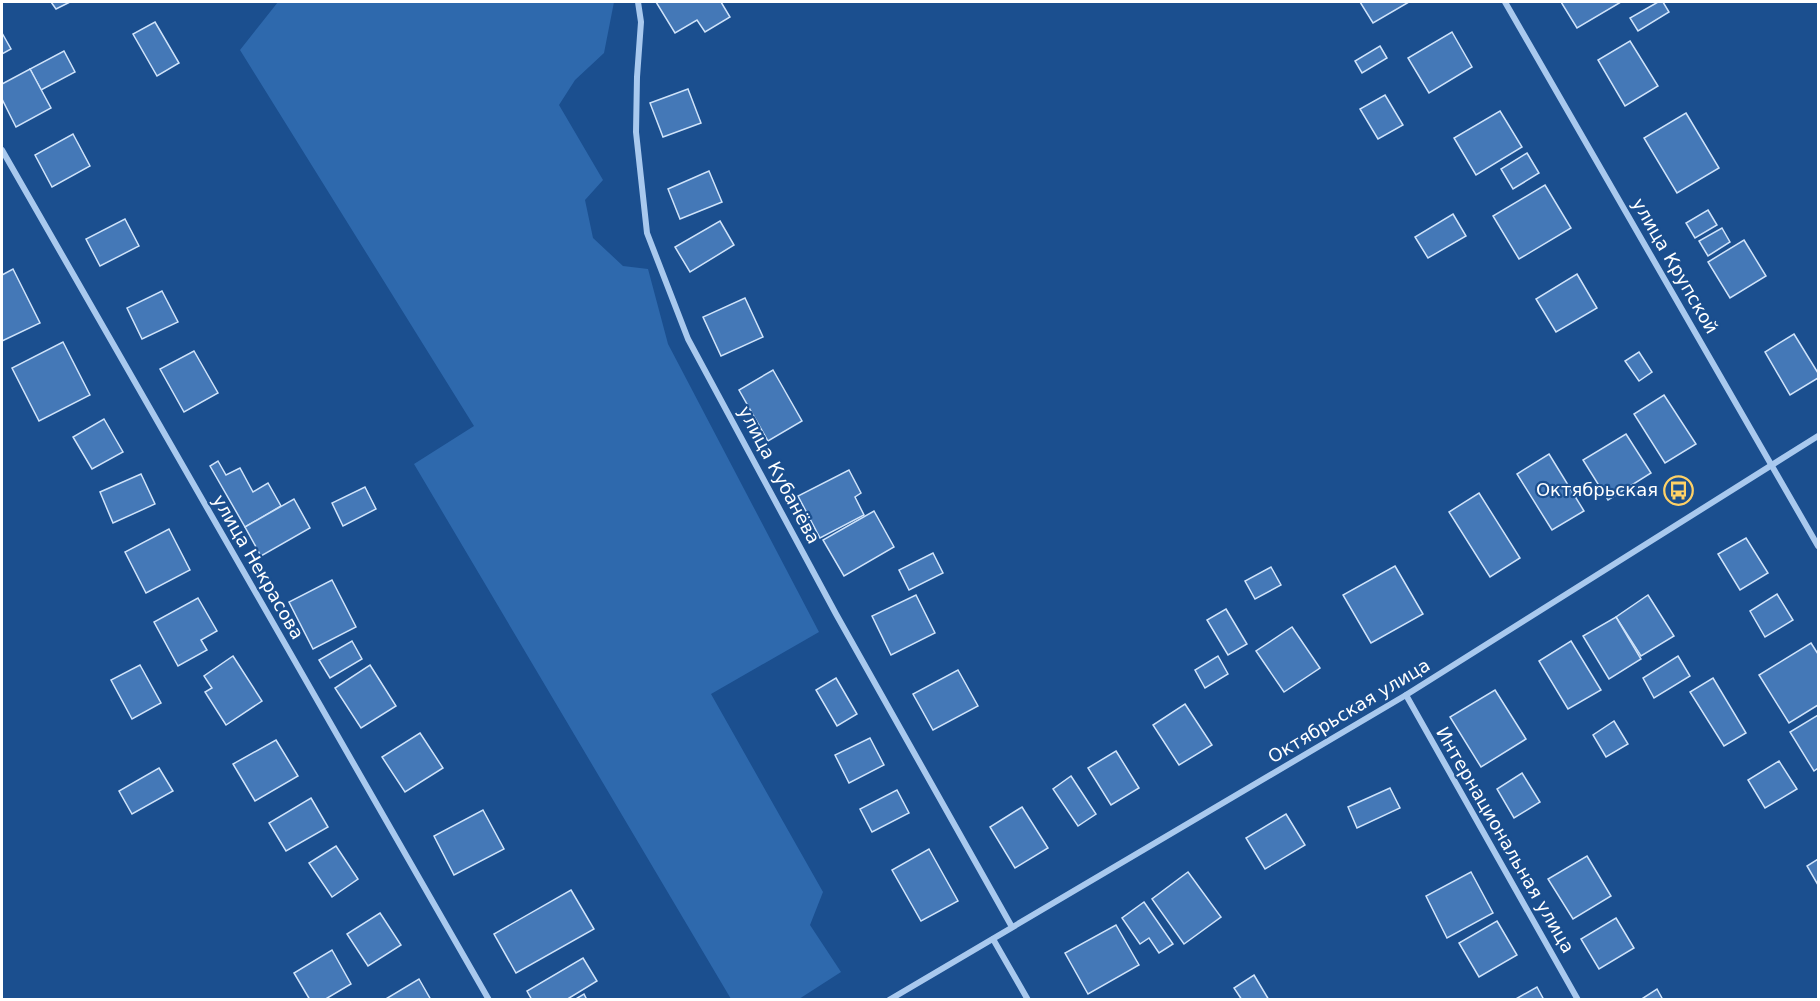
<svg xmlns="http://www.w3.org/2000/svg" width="1820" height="1001" font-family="'DejaVu Sans',sans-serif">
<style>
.green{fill:#2e69ad}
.building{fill:#4478b7;stroke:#cfe3fa;stroke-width:1.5}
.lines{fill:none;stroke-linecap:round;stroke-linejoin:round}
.minor{stroke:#a9c9ee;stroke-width:6}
.labels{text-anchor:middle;stroke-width:4.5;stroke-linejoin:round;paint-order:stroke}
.street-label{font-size:18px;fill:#fff;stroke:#1b4f8f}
.poi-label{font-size:18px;fill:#fff;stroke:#1b4f8f;text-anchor:end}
</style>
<rect width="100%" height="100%" fill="#1b4f8f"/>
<polygon class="green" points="278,2 614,2 604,53 575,80 559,105 603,180 585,200 593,238 623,266 648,269 668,344 819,632 711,694 823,892 810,925 841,972 799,999 731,999 414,464 474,426 240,50"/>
<g class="building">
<polygon points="51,2 70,2 56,9"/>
<polygon points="656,2 721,2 730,17 705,32 697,20 675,33"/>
<polygon points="1360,2 1409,2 1373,23"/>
<polygon points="1561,2 1621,2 1577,28"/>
<polygon points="1658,2 1663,2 1669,12 1638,31 1630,18"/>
<polygon points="155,22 179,63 157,76 133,34"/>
<polygon points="1452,32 1472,67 1429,93 1408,58"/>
<polygon points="2,33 11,49 2,54"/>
<polygon points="1630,41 1658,86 1625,106 1598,60"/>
<polygon points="1380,46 1387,58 1362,73 1355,61"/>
<polygon points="64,51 75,72 41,90 30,69"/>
<polygon points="30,69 51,108 16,127 2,99 2,84"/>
<polygon points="688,89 701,123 663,137 650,103"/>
<polygon points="1385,95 1403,125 1378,139 1360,109"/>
<polygon points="1500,111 1522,147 1476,175 1454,138"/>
<polygon points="1686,113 1719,168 1677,193 1644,138"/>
<polygon points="73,134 90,166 52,187 35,155"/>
<polygon points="1527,153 1539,173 1513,189 1501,169"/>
<polygon points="709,171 722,202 680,219 668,189"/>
<polygon points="1545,185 1571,228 1519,259 1493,216"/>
<polygon points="1708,210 1717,225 1695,238 1686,223"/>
<polygon points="1453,214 1466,236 1428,258 1415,237"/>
<polygon points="125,219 139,246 100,266 86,239"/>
<polygon points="720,221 734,245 690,272 675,247"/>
<polygon points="1722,228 1730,242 1708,256 1699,241"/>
<polygon points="1744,240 1766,276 1730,298 1708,262"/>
<polygon points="13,269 40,323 2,341 2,275"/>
<polygon points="1577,274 1597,308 1556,332 1536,299"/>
<polygon points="162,291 178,322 142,339 127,308"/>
<polygon points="745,298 763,337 721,356 703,317"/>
<polygon points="1794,334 1818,373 1818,378 1790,395 1765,352"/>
<polygon points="63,342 90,395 39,421 12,368"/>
<polygon points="194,351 218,393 184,412 160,369"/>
<polygon points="1639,352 1652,372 1639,381 1625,361"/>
<polygon points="773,370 802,421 768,441 739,390"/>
<polygon points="1664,395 1696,444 1665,463 1634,414"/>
<polygon points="104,419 123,452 92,469 73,437"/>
<polygon points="1626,434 1651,473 1608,500 1583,460"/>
<polygon points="1549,454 1584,511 1552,530 1517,474"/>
<polygon points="218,461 226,475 240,468 253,492 268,483 281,506 245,527 210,466"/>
<polygon points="849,470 861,493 855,497 864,515 820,538 798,496"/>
<polygon points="141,474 155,504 113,523 100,492"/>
<polygon points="365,487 376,509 343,526 332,503"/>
<polygon points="1479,493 1520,558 1490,577 1449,512"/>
<polygon points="294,499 310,528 261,556 245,527"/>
<polygon points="874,511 894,547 844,576 823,540"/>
<polygon points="169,529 190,570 146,593 125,552"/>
<polygon points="1746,538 1768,573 1740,590 1718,554"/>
<polygon points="933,553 943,573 909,590 899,570"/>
<polygon points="1395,566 1423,614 1371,643 1343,595"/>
<polygon points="1271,567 1281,585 1255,599 1245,581"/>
<polygon points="332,580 356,627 313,649 289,602"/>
<polygon points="1777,594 1793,620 1765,637 1750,611"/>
<polygon points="916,595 935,633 891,655 872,616"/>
<polygon points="1648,595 1674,636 1641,656 1616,617"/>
<polygon points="198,598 217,631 201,640 207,650 178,666 154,622"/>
<polygon points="1226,609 1247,644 1228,655 1207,620"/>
<polygon points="1616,617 1641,659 1609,679 1583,636"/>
<polygon points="1292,627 1320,668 1284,692 1256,651"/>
<polygon points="352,641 362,659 330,678 319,660"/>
<polygon points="1571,641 1601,690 1568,709 1539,661"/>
<polygon points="1811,643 1818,654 1818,705 1789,723 1759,675"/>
<polygon points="233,656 262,701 226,725 205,692 212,688 204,676"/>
<polygon points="1218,656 1228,674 1205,688 1195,670"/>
<polygon points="1678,656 1690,676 1654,698 1643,678"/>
<polygon points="140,665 161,703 132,719 111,680"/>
<polygon points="370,665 396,706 361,728 335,688"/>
<polygon points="958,670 978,706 933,730 913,694"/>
<polygon points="836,678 857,714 837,726 816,690"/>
<polygon points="1713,678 1746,733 1724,746 1690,692"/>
<polygon points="1495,690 1526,739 1481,767 1450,717"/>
<polygon points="1185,704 1212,745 1179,765 1153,725"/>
<polygon points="1818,715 1818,768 1814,771 1790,732"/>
<polygon points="1614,721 1628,744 1606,757 1593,735"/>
<polygon points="420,733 443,768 405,792 382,757"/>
<polygon points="870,738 884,765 849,783 835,755"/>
<polygon points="276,740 298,776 255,801 233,764"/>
<polygon points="1116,751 1139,788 1111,805 1088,768"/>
<polygon points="1779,761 1797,789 1765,808 1748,780"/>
<polygon points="159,768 173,791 132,814 119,791"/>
<polygon points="1522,773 1540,802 1514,818 1497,789"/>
<polygon points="1071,776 1096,814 1078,826 1053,789"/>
<polygon points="1390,788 1400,808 1357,828 1348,807"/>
<polygon points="897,790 909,813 872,832 860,809"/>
<polygon points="311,798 328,827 286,851 269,823"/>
<polygon points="1022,807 1048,848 1015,868 990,827"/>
<polygon points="483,810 504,849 454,875 434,836"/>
<polygon points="1286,814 1305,845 1265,869 1246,838"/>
<polygon points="336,846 358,879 332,897 309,863"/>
<polygon points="929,849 958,901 921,921 892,870"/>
<polygon points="1587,856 1611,896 1573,919 1548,879"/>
<polygon points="1818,859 1818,885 1807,866"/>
<polygon points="1188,872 1221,917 1184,944 1152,899"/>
<polygon points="1471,872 1493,913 1447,938 1426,896"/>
<polygon points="571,890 594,929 516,973 494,934"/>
<polygon points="1144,902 1173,944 1159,953 1149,938 1140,944 1122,918"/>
<polygon points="380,913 401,945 368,966 347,934"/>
<polygon points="1616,918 1634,948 1599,969 1581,939"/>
<polygon points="1497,921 1517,955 1479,977 1459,943"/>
<polygon points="1116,925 1139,965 1088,994 1065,953"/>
<polygon points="332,950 351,984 324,1000 310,1000 294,973"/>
<polygon points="583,958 597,981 566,1000 532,1000 527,991"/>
<polygon points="1254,975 1269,1000 1242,1000 1234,988"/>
<polygon points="419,979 431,1000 384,1000"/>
<polygon points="1537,987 1544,1000 1514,1000"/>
<polygon points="1657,989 1663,1000 1640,1000"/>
<polygon points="584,994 587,1000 574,1000"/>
</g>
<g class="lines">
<g class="minor">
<polyline points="638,2 641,22 637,77 636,132 647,233 688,339 836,614 1012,927"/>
<polyline points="1505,2 1818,546"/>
<polyline points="2,150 489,1000"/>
<polyline points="1406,695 1578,1000"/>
<polyline points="993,939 1028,1000"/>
<polyline points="889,1000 1406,695 1818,436"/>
</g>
</g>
<defs>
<symbol id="bus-ring" viewBox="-11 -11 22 22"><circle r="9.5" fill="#1b4f8f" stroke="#ffd166" stroke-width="1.5"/><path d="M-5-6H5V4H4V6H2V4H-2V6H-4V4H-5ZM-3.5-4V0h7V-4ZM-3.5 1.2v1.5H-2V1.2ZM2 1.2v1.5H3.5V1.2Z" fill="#ffd166"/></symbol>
</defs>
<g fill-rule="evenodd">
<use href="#bus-ring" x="1662" y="474" width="33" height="33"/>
</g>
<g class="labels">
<g class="street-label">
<text transform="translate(1675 266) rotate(60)" y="6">улица Крупской</text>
<text transform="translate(779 475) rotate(62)" y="6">улица Кубанёва</text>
<text transform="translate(258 567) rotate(60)" y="6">улица Некрасова</text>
<text transform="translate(1349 711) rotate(-31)" y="6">Октябрьская улица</text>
<text transform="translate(1505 840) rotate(60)" y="6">Интернациональная улица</text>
</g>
<g class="poi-label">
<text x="1658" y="496">Октябрьская</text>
</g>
</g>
<rect width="1820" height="1001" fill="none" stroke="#ffffff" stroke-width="6"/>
</svg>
